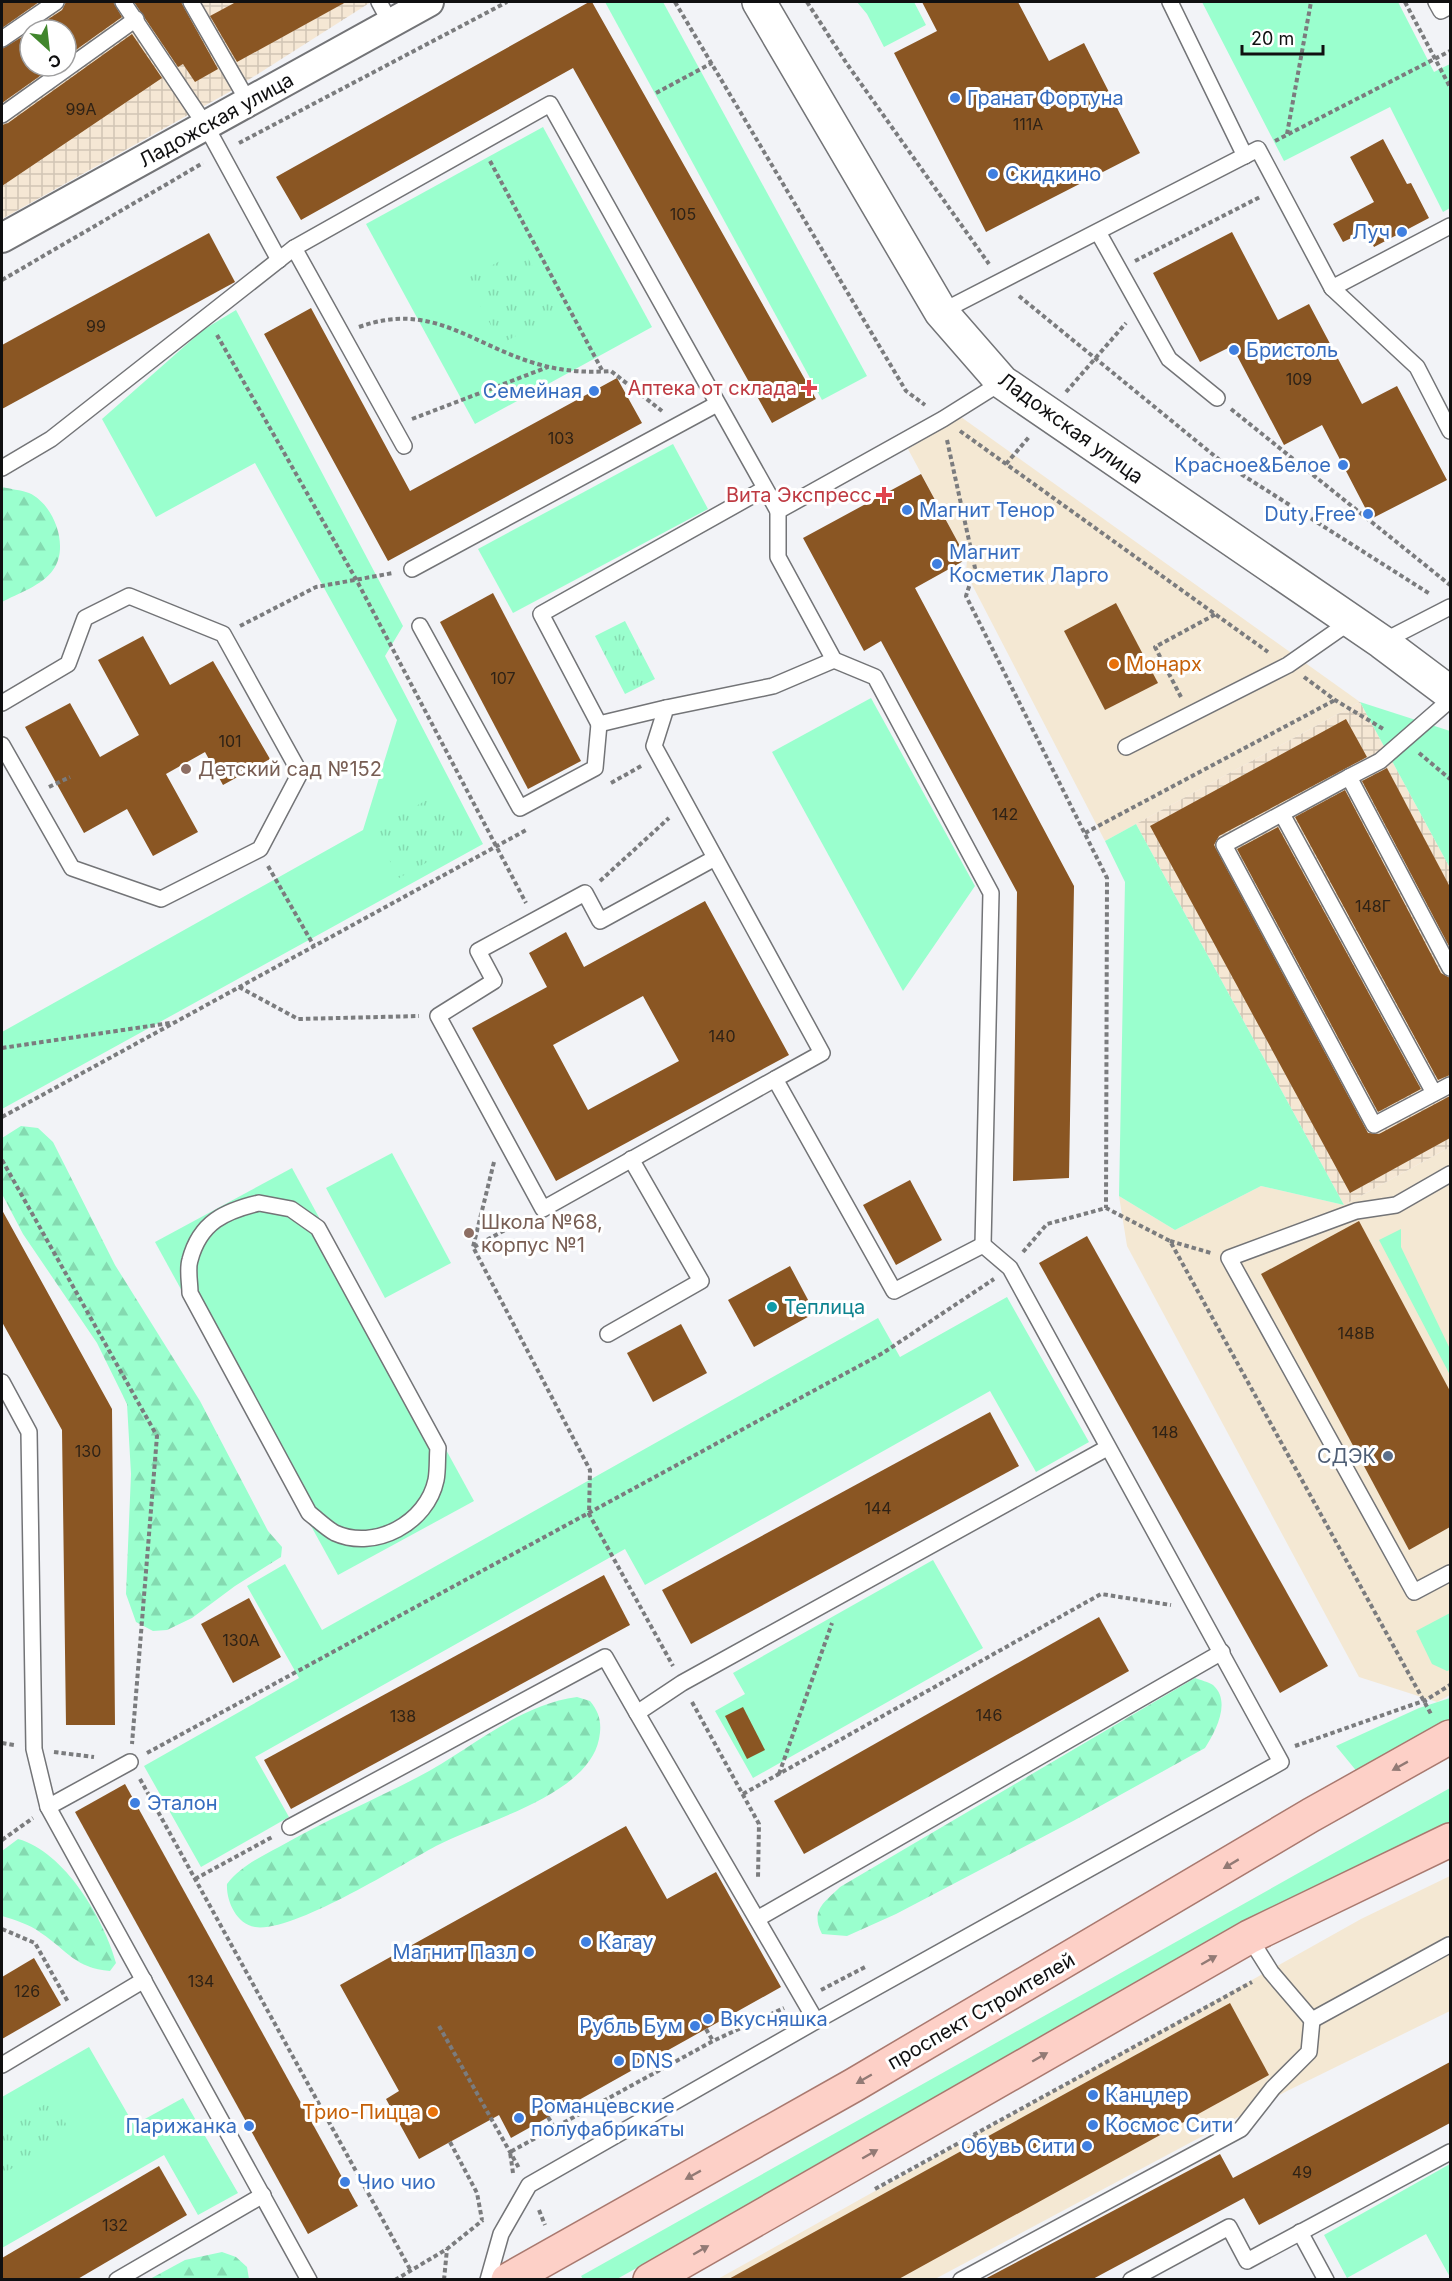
<svg xmlns="http://www.w3.org/2000/svg" width="1452" height="2281" font-family="Inter,sans-serif">
<style>
.commercial{fill:#f4e8d3}
.industrial{fill:url(#industrial-grid);fill-rule:evenodd}
.green{fill:#9affce}
.forest{fill:url(#forest-firs)}
.park{fill:url(#park-tufts)}
.building{fill:#8a5623;fill-rule:evenodd}
.lines{fill:none;stroke-linecap:round;stroke-linejoin:round}
.lane-casing{stroke:#737477;stroke-width:18}
.street-casing{stroke:#737477;stroke-width:32}
.secondary-casing{stroke:#737477;stroke-width:36}
.primary-casing{stroke:#a9796f;stroke-width:36}
.path{stroke:#7b7c7e;stroke-width:4;stroke-dasharray:4.5 3;stroke-linecap:butt}
.lane{stroke:#fff;stroke-width:15}
.street{stroke:#fff;stroke-width:28}
.secondary{stroke:#fff;stroke-width:33}
.primary{stroke:#fdd0c7;stroke-width:33}
.oneway{fill:#927a75}
.shop-dot{fill:#3f7fe0;stroke:#fff;stroke-width:2}
.health-dot{fill:#e0444e;stroke:#fff;stroke-width:2}
.food-dot{fill:#e8710a;stroke:#fff;stroke-width:2}
.education-dot{fill:#8d6e63;stroke:#fff;stroke-width:2}
.culture-dot{fill:#0f9aa8;stroke:#fff;stroke-width:2}
.service-dot{fill:#5c6f8a;stroke:#fff;stroke-width:2}
.labels{text-anchor:middle;stroke-width:6;stroke-linejoin:round;paint-order:stroke}
.number-label{font-size:16px;fill:#2e2216}
.shop-label{font-size:20px;fill:#366cbe;stroke:#fff;text-anchor:start}
.street-label{font-size:20px;fill:#101011;stroke:#fff}
.health-label{font-size:20px;fill:#be3a42;stroke:#fff;text-anchor:end}
.food-label{font-size:20px;fill:#c56008;stroke:#fff;text-anchor:start}
.education-label{font-size:20px;fill:#785e54;stroke:#fff;text-anchor:start}
.culture-label{font-size:20px;fill:#0d838f;stroke:#fff;text-anchor:start}
.service-label{font-size:20px;fill:#4e5e75;stroke:#fff;text-anchor:end}
</style>
<defs>
<pattern id="industrial-grid" width="8" height="8" patternUnits="userSpaceOnUse" patternTransform="scale(1.5)"><rect width="8" height="8" fill="#f5e7d4"/><path d="M0 4h8M4 0v8" fill="none" stroke="#d1c5b5"/></pattern>
<pattern id="forest-firs" width="22" height="20" patternUnits="userSpaceOnUse" patternTransform="scale(1.5)"><rect width="22" height="20" fill="#9affce"/><path d="M5 1l3.5 6h-7zM16 11l3.5 6h-7z" fill="#84dab0"/></pattern>
<pattern id="park-tufts" width="24" height="20" patternUnits="userSpaceOnUse" patternTransform="scale(1.5)"><rect width="24" height="20" fill="#9affce"/><path d="M3 7l-1-3M5 7V3M7 7l1-3M15 17l-1-3M17 17v-4M19 17l1-3" fill="none" stroke="#84dab0"/></pattern>
</defs>
<rect width="100%" height="100%" fill="#f2f3f7"/>
<g class="commercial">
<polygon points="961,417 1360,702 1105,841 966,573 967,559 908,449"/>
<polygon points="1450,1147 1450,1695 1437,1702 1359,1677 1127,1246 1119,1196 1175,1230 1261,1186 1344,1205"/>
<polygon points="1450,1876 1450,2011 1287,2091 935,2279 716,2280 1361,1919"/>
</g>
<g class="industrial">
<path d="M 2,2 L 371,2 L 231,91 L 2,219 ZM 30,30 L 66,30 L 66,66 L 30,66 Z"/>
<polygon points="1360,702 1450,868 1450,1147 1344,1205 1136,824"/>
</g>
<g class="green">
<polygon points="605,2 663,2 867,376 822,400"/>
<polygon points="857,2 914,2 926,25 884,47 867,14"/>
<polygon points="1202,2 1398,2 1434,72 1450,64 1450,208 1443,212 1390,107 1284,161"/>
<polygon points="543,127 652,327 475,424 366,224"/>
<polygon points="236,310 403,626 385,656 483,844 2,1109 2,1032 363,830 397,720 255,463 156,517 102,419 203,330"/>
<polygon points="673,444 708,509 513,613 478,549"/>
<polygon points="871,698 975,886 903,991 772,752"/>
<polygon points="1360,702 1450,731 1450,868"/>
<polygon points="1136,824 1344,1205 1261,1186 1175,1230 1119,1196 1125,882 1105,841"/>
<polygon points="392,1153 451,1263 385,1298 326,1188"/>
<polygon points="292,1168 474,1501 338,1575 155,1242"/>
<polygon points="1401,1229 1401,1247 1450,1349 1450,1375 1379,1240"/>
<polygon points="1007,1297 1089,1442 1036,1472 990,1391 645,1585 625,1549 255,1757 289,1817 201,1867 144,1766 299,1678 247,1586 285,1564 322,1630 878,1318 900,1357"/>
<polygon points="933,1560 983,1648 753,1778 715,1711 745,1694 733,1673"/>
<polygon points="1450,1613 1450,1670 1447,1671 1432,1664 1416,1631"/>
<polygon points="1450,1698 1450,1723 1363,1779 1336,1746 1419,1708"/>
<polygon points="1450,1788 1450,1825 1320,1884 617,2279 583,2279 581,2276"/>
<polygon points="89,2047 134,2125 183,2098 238,2193 198,2215 164,2155 2,2248 2,2097"/>
<polygon points="1450,2164 1450,2277 1426,2234 1347,2278 1324,2235"/>
</g>
<g class="forest">
<path d="M 2,487 C 10,489 21,490 29,493 C 54,504 70,547 53,570 C 43,585 17,594 2,602 Z"/>
<polygon points="21,1126 38,1128 53,1142 115,1265 200,1401 268,1531 282,1547 281,1557 235,1586 192,1618 167,1630 153,1631 136,1622 126,1594 131,1474 127,1404 97,1343 23,1234 2,1194 2,1138"/>
<path d="M 1195,1678 C 1200,1680 1209,1682 1213,1685 C 1232,1702 1215,1732 1205,1748 L 1075,1820 L 896,1914 L 847,1936 L 822,1934 C 810,1910 824,1903 840,1887 Z"/>
<path d="M 577,1697 L 590,1701 C 600,1713 602,1724 599,1739 C 588,1796 481,1822 436,1846 C 399,1866 293,1933 255,1927 C 236,1924 226,1900 227,1884 C 240,1867 260,1857 279,1847 C 324,1821 372,1801 418,1777 C 470,1750 517,1705 577,1697 Z"/>
<path d="M 18,1839 C 65,1852 104,1919 116,1963 L 110,1971 C 75,1968 68,1951 41,1933 C 29,1924 15,1920 2,1916 L 2,1851 Z"/>
<polygon points="222,2252 236,2257 247,2267 249,2279 150,2279 185,2260"/>
</g>
<g class="park">
<polygon points="523,249 558,313 501,344 466,279"/>
<polygon points="625,621 655,679 625,694 595,636"/>
<polygon points="441,792 467,840 399,878 373,830"/>
<polygon points="53,2100 72,2135 2,2174 2,2128"/>
</g>
<g class="building">
<polygon points="2,2 39,2 2,28"/>
<polygon points="66,2 113,2 122,17 66,57 66,30 32,30 62,10"/>
<polygon points="134,2 181,2 218,69 195,82 183,64 178,67"/>
<polygon points="236,2 346,2 237,62 210,16"/>
<polygon points="589,2 592,2 816,399 772,423 573,68 301,220 276,177"/>
<polygon points="922,2 1018,2 1049,61 1084,43 1140,153 986,232 894,53 937,31"/>
<polygon points="30,32 30,66 54,66 2,103 2,49"/>
<polygon points="132,34 162,78 2,186 2,125 8,123"/>
<polygon points="1383,139 1407,184 1411,183 1429,218 1374,247 1366,231 1343,242 1333,224 1374,202 1350,157"/>
<polygon points="1232,232 1278,320 1309,304 1362,404 1397,386 1447,480 1371,519 1322,425 1284,445 1232,346 1200,362 1153,273"/>
<polygon points="209,233 235,282 2,409 2,345"/>
<polygon points="311,308 410,491 617,378 642,423 388,561 264,334"/>
<polygon points="921,474 967,559 915,588 1074,886 1069,1178 1013,1181 1017,892 881,641 864,651 803,538"/>
<polygon points="493,593 581,761 528,789 440,622"/>
<polygon points="1116,603 1158,683 1105,710 1064,631"/>
<polygon points="143,636 170,685 213,661 270,759 223,785 205,752 166,774 198,832 153,856 127,809 84,833 25,727 70,703 100,757 139,735 98,660"/>
<polygon points="1346,719 1367,757 1219,836 1214,845 1368,1133 1379,1134 1450,1096 1450,1138 1350,1193 1150,826"/>
<polygon points="1387,768 1450,887 1450,948 1362,781"/>
<polygon points="1345,790 1441,973 1450,978 1450,1075 1438,1080 1295,817"/>
<polygon points="1278,827 1421,1089 1378,1112 1237,849"/>
<path d="M 705,901 L 789,1055 L 556,1181 L 472,1028 L 547,987 L 529,953 L 566,932 L 584,967 ZM 643,996 L 679,1061 L 588,1110 L 553,1045 Z"/>
<polygon points="910,1180 942,1240 896,1265 863,1205"/>
<polygon points="2,1210 112,1409 115,1725 66,1725 62,1430 2,1322"/>
<polygon points="1359,1221 1450,1391 1450,1527 1409,1550 1261,1274"/>
<polygon points="1087,1236 1328,1666 1280,1693 1039,1263"/>
<polygon points="790,1266 815,1313 754,1347 728,1300"/>
<polygon points="681,1324 707,1373 653,1402 627,1353"/>
<polygon points="990,1412 1019,1466 691,1644 662,1590"/>
<polygon points="604,1575 630,1625 291,1809 264,1760"/>
<polygon points="249,1598 281,1657 233,1683 201,1624"/>
<polygon points="1099,1617 1129,1671 804,1854 774,1801"/>
<polygon points="743,1707 765,1750 747,1759 725,1716"/>
<polygon points="125,1784 358,2206 308,2234 75,1812"/>
<polygon points="626,1826 667,1899 716,1872 781,1987 511,2138 499,2115 419,2159 386,2099 399,2091 340,1985"/>
<polygon points="34,1958 61,2005 2,2039 2,1977"/>
<polygon points="1230,2003 1269,2075 897,2280 727,2280"/>
<polygon points="1450,2062 1450,2123 1259,2225 1244,2198 1091,2280 983,2280 1220,2154 1233,2178"/>
<polygon points="159,2166 187,2215 76,2280 2,2280 2,2258"/>
</g>
<g class="lines">
<defs>
<g id="lane">
<polyline points="123,2 206,126 279,260"/>
<polyline points="191,2 249,103"/>
<polyline points="379,2 391,24"/>
<polyline points="1170,2 1245,156"/>
<polyline points="1436,2 1441,11 1450,6"/>
<polyline points="2,39 56,2"/>
<polyline points="2,115 136,19"/>
<polyline points="1098,232 1169,359 1217,398"/>
<polyline points="294,248 404,446"/>
<polyline points="1332,288 1417,367 1450,431"/>
<polyline points="941,312 1258,149 1332,288 1450,226"/>
<polyline points="2,468 51,439 294,248 550,104 778,511 943,419 1002,382"/>
<polyline points="778,511 778,557 834,660 875,677 991,893 983,1245"/>
<polyline points="412,569 717,404"/>
<polyline points="420,626 520,808 595,768 599,724"/>
<polyline points="1382,642 1450,607"/>
<polyline points="2,703 68,664 85,618 129,596 223,634 300,773 260,849 161,899 72,868 2,745"/>
<polyline points="666,708 599,724 541,614 764,489"/>
<polyline points="1126,747 1288,665 1351,621"/>
<polyline points="1349,777 1380,761 1450,700"/>
<polyline points="1282,814 1434,1093"/>
<polyline points="715,858 600,921 585,893 478,951 494,981 438,1016 543,1209 775,1079"/>
<polyline points="1450,968 1349,777 1224,845 1374,1125 1450,1085"/>
<polyline points="1450,1174 1396,1205 1356,1211 1229,1258 1414,1592 1450,1573"/>
<path d="M 259,1203 L 291,1209 L 318,1228 L 438,1448 C 437,1458 438,1470 436,1480 C 427,1523 375,1551 335,1533 C 326,1528 317,1519 309,1513 L 190,1293 C 190,1283 187,1269 190,1260 C 200,1222 225,1211 259,1203 Z"/>
<polyline points="608,1334 701,1281 631,1159"/>
<polyline points="2,1382 29,1432 34,1749 48,1807 309,2280"/>
<polyline points="48,1807 130,1762"/>
<polyline points="290,1827 605,1657 637,1713"/>
<polyline points="757,1919 1222,1652"/>
<polyline points="1249,1937 1271,1972 1312,2020 1449,1945"/>
<polyline points="816,2021 1281,1762 1010,1268 983,1245 894,1291 775,1079 822,1053 654,746 666,708 773,686 834,660"/>
<polyline points="2,2065 144,1980"/>
<polyline points="1300,2232 1326,2280"/>
<polyline points="117,2280 263,2195"/>
<polyline points="488,2280 501,2234 529,2185 816,2021 637,1713 682,1683 1107,1448"/>
<polyline points="961,2280 1241,2129 1273,2088 1309,2052 1312,2020"/>
<polyline points="1131,2280 1229,2227 1247,2261 1450,2152"/>
</g>
<polyline id="street" points="2,238 429,2"/>
<polyline id="secondary" points="759,2 941,312 1002,382 1382,642 1450,693"/>
<g id="primary">
<polyline points="508,2280 854,2085 1311,1815 1450,1737"/>
<polyline points="650,2280 1249,1937 1450,1840"/>
</g>
</defs>
<use href="#lane" class="lane-casing"/>
<use href="#street" class="street-casing"/>
<use href="#secondary" class="secondary-casing"/>
<use href="#primary" class="primary-casing"/>
<g class="path">
<polyline points="675,2 906,391 925,405"/>
<polyline points="807,2 847,64 989,264"/>
<polyline points="1405,2 1450,87"/>
<polyline points="656,93 712,63"/>
<polyline points="1287,134 1311,2"/>
<polyline points="1275,141 1450,51"/>
<polyline points="239,143 507,2"/>
<polyline points="490,161 603,372"/>
<polyline points="1135,261 1260,197"/>
<polyline points="2,280 203,163"/>
<polyline points="1019,296 1222,462 1430,594"/>
<path d="M 359,327 C 431,301 469,343 534,363 C 561,371 584,373 611,371 L 662,411"/>
<polyline points="217,335 357,581 526,903"/>
<polyline points="1066,392 1126,323"/>
<polyline points="1231,409 1450,585"/>
<polyline points="412,419 548,367"/>
<polyline points="960,431 1268,652"/>
<polyline points="947,440 975,568 966,596 1107,878 1106,1208"/>
<polyline points="1006,464 1029,437"/>
<polyline points="240,626 316,587 393,573"/>
<polyline points="1304,677 1335,700 1385,730"/>
<polyline points="1181,697 1155,647 1216,614"/>
<polyline points="1419,753 1450,779"/>
<polyline points="611,783 643,765"/>
<polyline points="49,787 70,777"/>
<polyline points="1085,833 1335,700"/>
<polyline points="268,866 314,946"/>
<polyline points="600,881 669,818"/>
<polyline points="239,987 298,1019 419,1016"/>
<polyline points="2,1048 170,1023"/>
<polyline points="2,1117 528,829"/>
<polyline points="2,1160 157,1436 132,1744"/>
<polyline points="494,1162 473,1247 590,1470 589,1514 673,1666"/>
<polyline points="1170,1241 1211,1253"/>
<polyline points="474,1247 525,1219"/>
<polyline points="1023,1252 1047,1224 1106,1208 1170,1241 1431,1714"/>
<polyline points="692,1702 759,1824 758,1878"/>
<polyline points="2,1743 14,1745"/>
<polyline points="1295,1746 1426,1700 1450,1685"/>
<polyline points="54,1752 94,1757"/>
<polyline points="147,1753 883,1353 994,1279"/>
<polyline points="779,1774 832,1623"/>
<polyline points="140,1779 411,2271"/>
<polyline points="743,1794 1101,1594 1171,1605"/>
<polyline points="2,1840 33,1818"/>
<polyline points="195,1879 274,1836"/>
<polyline points="2,1929 35,1943 68,2002"/>
<polyline points="821,1990 867,1966"/>
<polyline points="439,2026 519,2168"/>
<polyline points="706,2029 713,2041"/>
<polyline points="548,2117 554,2127"/>
<polyline points="973,2135 978,2141"/>
<polyline points="450,2142 477,2193 482,2220"/>
<polyline points="513,2173 510,2152 713,2041 784,2008"/>
<polyline points="875,2189 1252,1982"/>
<polyline points="539,2210 545,2225"/>
<polyline points="395,2280 447,2249 483,2220"/>
<polyline points="444,2280 447,2249"/>
</g>
<use href="#lane" class="lane"/>
<use href="#street" class="street"/>
<use href="#secondary" class="secondary"/>
<use href="#primary" class="primary"/>
</g>
<defs><path id="oneway-solid" d="M-6-.8H1V-3.2L6.5 0L1 3.2V.8H-6Z" transform="scale(1.5)"/></defs>
<g class="oneway">
<use href="#oneway-solid" transform="translate(1400 1766) rotate(151)"/>
<use href="#oneway-solid" transform="translate(1231 1864) rotate(149)"/>
<use href="#oneway-solid" transform="translate(1209 1960) rotate(-30)"/>
<use href="#oneway-solid" transform="translate(1040 2057) rotate(-30)"/>
<use href="#oneway-solid" transform="translate(864 2079) rotate(150)"/>
<use href="#oneway-solid" transform="translate(870 2154) rotate(-30)"/>
<use href="#oneway-solid" transform="translate(693 2175) rotate(151)"/>
<use href="#oneway-solid" transform="translate(701 2250) rotate(-30)"/>
</g>
<g class="shop-dot">
<circle cx="955" cy="98" r="6"/>
<circle cx="993" cy="174" r="6"/>
<circle cx="1402" cy="232" r="6"/>
<circle cx="1234" cy="350" r="6"/>
<circle cx="594" cy="391" r="6"/>
<circle cx="1343" cy="465" r="6"/>
<circle cx="907" cy="510" r="6"/>
<circle cx="1368" cy="514" r="6"/>
<circle cx="937" cy="564" r="6"/>
<circle cx="135" cy="1803" r="6"/>
<circle cx="586" cy="1942" r="6"/>
<circle cx="529" cy="1952" r="6"/>
<circle cx="708" cy="2019" r="6"/>
<circle cx="695" cy="2026" r="6"/>
<circle cx="619" cy="2061" r="6"/>
<circle cx="1093" cy="2095" r="6"/>
<circle cx="519" cy="2118" r="6"/>
<circle cx="1093" cy="2125" r="6"/>
<circle cx="249" cy="2126" r="6"/>
<circle cx="1087" cy="2146" r="6"/>
<circle cx="345" cy="2182" r="6"/>
</g>
<g class="health-dot">
<path d="M806 379h6v6h6v6h-6v6h-6v-6h-6v-6h6z"/>
<path d="M881 486h6v6h6v6h-6v6h-6v-6h-6v-6h6z"/>
</g>
<g class="food-dot">
<circle cx="1114" cy="664" r="6"/>
<circle cx="433" cy="2112" r="6"/>
</g>
<g class="education-dot">
<circle cx="186" cy="769" r="6"/>
<circle cx="469" cy="1233" r="6"/>
</g>
<circle class="culture-dot" cx="772" cy="1307" r="6"/>
<circle class="service-dot" cx="1388" cy="1456" r="6"/>
<g class="labels">
<g class="number-label">
<text x="81" y="115">99А</text>
<text x="1028" y="130">111А</text>
<text x="683" y="220">105</text>
<text x="96" y="332">99</text>
<text x="1299" y="385">109</text>
<text x="561" y="444">103</text>
<text x="503" y="684">107</text>
<text x="230" y="747">101</text>
<text x="1005" y="820">142</text>
<text x="1373" y="912">148Г</text>
<text x="722" y="1042">140</text>
<text x="1356" y="1339">148В</text>
<text x="1165" y="1438">148</text>
<text x="88" y="1457">130</text>
<text x="878" y="1514">144</text>
<text x="241" y="1646">130А</text>
<text x="989" y="1721">146</text>
<text x="403" y="1722">138</text>
<text x="201" y="1987">134</text>
<text x="27" y="1997">126</text>
<text x="1302" y="2178">49</text>
<text x="115" y="2231">132</text>
</g>
<g class="shop-label">
<text x="967" y="105">Гранат Фортуна</text>
<text x="1005" y="181">Скидкино</text>
<text x="1390" y="239" text-anchor="end">Луч</text>
<text x="1246" y="357">Бристоль</text>
<text x="582" y="398" text-anchor="end">Семейная</text>
<text x="1331" y="472" text-anchor="end">Красное&amp;Белое</text>
<text x="919" y="517">Магнит Тенор</text>
<text x="1356" y="521" text-anchor="end">Duty Free</text>
<text x="949" y="559">Магнит<tspan x="949" dy="23">Косметик Ларго</tspan></text>
<text x="147" y="1810">Эталон</text>
<text x="598" y="1949">Кагау</text>
<text x="517" y="1959" text-anchor="end">Магнит Пазл</text>
<text x="720" y="2026">Вкусняшка</text>
<text x="683" y="2033" text-anchor="end">Рубль Бум</text>
<text x="631" y="2068">DNS</text>
<text x="1105" y="2102">Канцлер</text>
<text x="531" y="2113">Романцевские<tspan x="531" dy="23">полуфабрикаты</tspan></text>
<text x="1105" y="2132">Космос Сити</text>
<text x="237" y="2133" text-anchor="end">Парижанка</text>
<text x="1075" y="2153" text-anchor="end">Обувь Сити</text>
<text x="357" y="2189">Чио чио</text>
</g>
<g class="street-label">
<text transform="translate(216 120) rotate(-29)" y="7">Ладожская улица</text>
<text transform="translate(1071 428) rotate(36)" y="7">Ладожская улица</text>
<text transform="translate(981 2011) rotate(-30)" y="7">проспект Строителей</text>
</g>
<g class="health-label">
<text x="797" y="395">Аптека от склада</text>
<text x="872" y="502">Вита Экспресс</text>
</g>
<g class="food-label">
<text x="1126" y="671">Монарх</text>
<text x="421" y="2119" text-anchor="end">Трио-Пицца</text>
</g>
<g class="education-label">
<text x="198" y="776">Детский сад №152</text>
<text x="481" y="1229">Школа №68,<tspan x="481" dy="23">корпус №1</tspan></text>
</g>
<g class="culture-label">
<text x="784" y="1314">Теплица</text>
</g>
<g class="service-label">
<text x="1376" y="1463">СДЭК</text>
</g>
</g>
<rect width="1452" height="2281" fill="none" stroke="#101011" stroke-width="6"/>
<g transform="translate(48 48) rotate(153)"><circle r="28" fill="#ffffff" stroke="#9f9fa0" stroke-width="1.5"/>
<path d="M0-4.5L10 22L0 15L-10 22Z" fill="#40862c"/>
<text y="-9" font-size="16" font-weight="bold" text-anchor="middle" fill="#101011">С</text>
</g>
<path d="M1242 45v9h81v-9" fill="none" stroke="#101011" stroke-width="3"/>
<text x="1251" y="45" font-size="18" fill="#101011" stroke="#ffffff" stroke-width="4.5" paint-order="stroke">20 m</text>
</svg>
